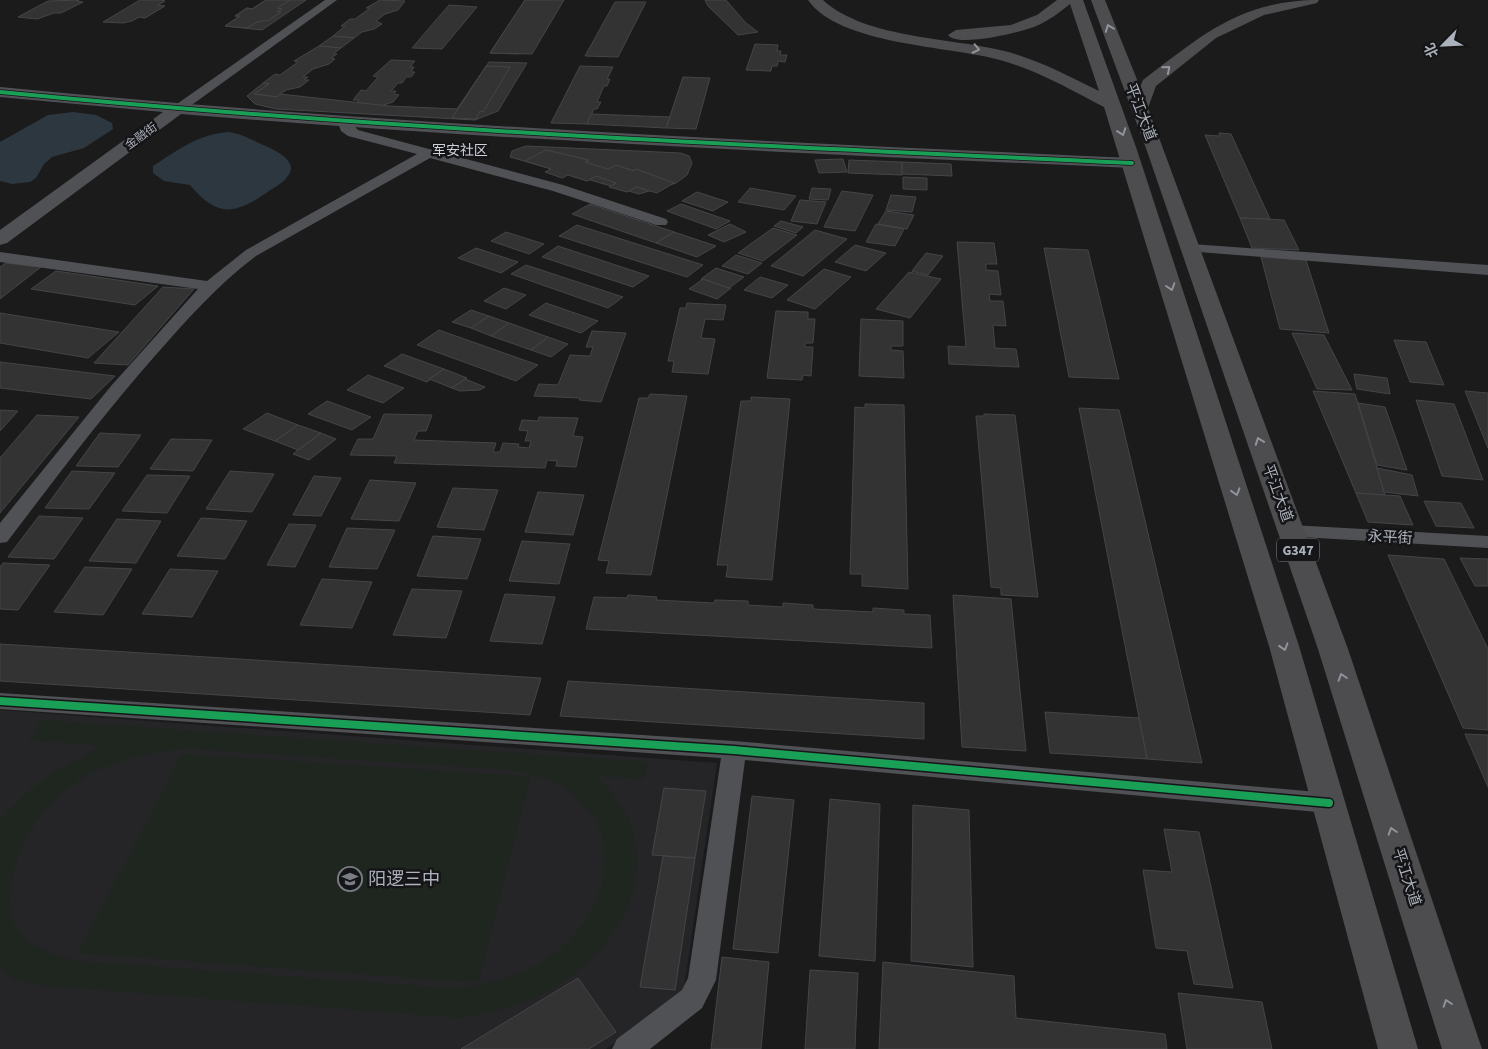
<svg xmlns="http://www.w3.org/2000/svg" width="1488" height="1049" font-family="'Source Sans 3','Noto Sans SC',sans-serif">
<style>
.built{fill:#252528}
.green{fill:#1f2620;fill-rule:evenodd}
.water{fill:#2d373f}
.building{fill:#333334;stroke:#444548}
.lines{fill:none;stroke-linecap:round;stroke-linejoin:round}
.minor{fill:#4f5155;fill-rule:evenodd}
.tertiary{fill:#4f5155;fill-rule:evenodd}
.trunk{fill:#4d4d50;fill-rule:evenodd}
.cycleway-far1-casing{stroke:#151518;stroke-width:5.5}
.cycleway-casing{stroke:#151518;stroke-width:11}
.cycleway-far1{stroke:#1a9f57;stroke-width:4}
.cycleway{stroke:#1a9f57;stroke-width:8}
.oneway{stroke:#90949c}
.labels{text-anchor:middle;stroke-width:5;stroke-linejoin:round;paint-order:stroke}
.far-street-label{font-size:12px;fill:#acb2bc;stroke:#151518}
.far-neighbourhood-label{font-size:14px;fill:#ced1d8;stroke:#151518}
.shield{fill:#151518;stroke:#7f838b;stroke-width:1}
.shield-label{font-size:14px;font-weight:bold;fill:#acb2bc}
.street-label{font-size:15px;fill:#acb2bc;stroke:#151518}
.near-poi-label{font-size:18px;fill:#acb2bc;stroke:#151518;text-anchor:start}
</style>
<rect width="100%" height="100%" fill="#1b1b1c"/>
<polygon class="built" points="0,710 717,763 683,995 606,1049 0,1049"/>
<g class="green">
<path d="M 42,720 L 648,762 L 644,779 L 596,776 C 606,786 616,795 623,808 C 665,879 609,961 544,993 C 517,1007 490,1013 460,1018 L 45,986 L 16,981 L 0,970 L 0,820 C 28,786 63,766 102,745 L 29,741 ZM 191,749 L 509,770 C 530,773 548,778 566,790 C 636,836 603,925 543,961 C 513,979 483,986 449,988 L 81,961 C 66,958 51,955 38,947 C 28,942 20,933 14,924 C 0,875 31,814 70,787 C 106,761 147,751 191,749 Z"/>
<polygon points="182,754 531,776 478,983 78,953"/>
</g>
<g class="water">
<polygon points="73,112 96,115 112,123 113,129 84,148 52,157 44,164 36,178 30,182 12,184 0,181 0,142 48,115"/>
<path d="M 229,132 C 242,134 250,139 261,144 C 271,148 302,161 287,177 C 283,183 275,187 269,191 C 235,215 218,218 190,185 L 164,181 L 153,173 L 153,166 C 178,150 198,134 229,132 Z"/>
</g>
<g class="building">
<polygon points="79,0 77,1 83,2 61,13 54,13 37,19 18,17 48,1"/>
<polygon points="140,0 161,0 165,1 158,5 165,6 145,18 139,17 132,21 123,23 103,22"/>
<polygon points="266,0 306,0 262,30 225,26 240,16 235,16 247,8 252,9"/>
<polygon points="266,0 290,0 277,8 282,9 277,12 281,12 269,20 257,22 247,28 225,26 240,16 235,16 247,8 252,9"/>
<polygon points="380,0 405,1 398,10 385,14 376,21 382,24 374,29 362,32 354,38 333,36 345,26 341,26 350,19 355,19 370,8 366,8"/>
<polygon points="525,0 552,0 526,42 528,42 525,48 522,48 519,54 490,53"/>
<polygon points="525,0 564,0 532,54 490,53"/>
<polygon points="705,0 726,0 746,23 758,32 738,35 708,6"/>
<polygon points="615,2 646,2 618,57 585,56"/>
<polygon points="449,5 477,7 442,49 412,48"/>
<polygon points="333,36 354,38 341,48 319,46"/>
<polygon points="755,44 778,45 777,51 781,51 780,55 787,55 785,62 778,61 777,66 772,66 771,71 746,70"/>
<polygon points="319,46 341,48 333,54 337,54 331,58 335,59 329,64 313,69 303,77 308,77 304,80 309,80 300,87 286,90 277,97 254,94 269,84 263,83 275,74 280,75 298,62 294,61"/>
<polygon points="391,60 415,61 410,67 414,67 411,72 415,72 411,77 406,77 402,83 398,83 391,91 396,91 394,94 399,95 393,102 380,106 375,113 349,112 359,100 353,100 361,90 366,91 378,77 373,76"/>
<polygon points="489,62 527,63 498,111 475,120 276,109 255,104 247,96 263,83 269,84 254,94 277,97 280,94 389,106 457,109"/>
<polygon points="486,66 510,67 483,112 480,111 476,119 452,118"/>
<polygon points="580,66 613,67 607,79 610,79 607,86 604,86 597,102 601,102 597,109 594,109 587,124 551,123"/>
<polygon points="683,77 710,78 696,129 666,128"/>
<polygon points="591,114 670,117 666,128 587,124"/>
<polygon points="1219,133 1231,134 1270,219 1240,218 1205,135 1220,136"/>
<polygon points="526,146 681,153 689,156 692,163 687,175 676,183 639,194 510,157 512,151"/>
<polygon points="546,150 589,160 585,162 608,169 616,165 634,171 636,169 674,183 657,193 636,187 627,192 609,187 616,183 596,176 587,181 568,175 562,178 545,172 551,169 525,161"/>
<polygon points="843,159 847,172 819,173 815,160"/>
<polygon points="849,160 902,162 902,175 848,173"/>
<polygon points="902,162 951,164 952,176 902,174"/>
<polygon points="903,177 927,178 927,190 903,189"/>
<polygon points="750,188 796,196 784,210 738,202"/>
<polygon points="812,188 831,189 828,200 809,199"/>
<polygon points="842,191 873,195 855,231 824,227"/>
<polygon points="697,192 728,202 713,211 682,201"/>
<polygon points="891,195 916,197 912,212 886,210"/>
<polygon points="800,200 826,202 817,224 791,221"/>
<polygon points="590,204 674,232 656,243 572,214"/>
<polygon points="681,204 730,221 716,229 667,211"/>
<polygon points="886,211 914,215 907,229 878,224"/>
<polygon points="1240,218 1284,220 1299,250 1252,248"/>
<polygon points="781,221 803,227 796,233 774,226"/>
<polygon points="730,224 746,232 724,242 708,235"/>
<polygon points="876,224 904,229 895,246 866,242"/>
<polygon points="577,225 703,265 687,277 559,236"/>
<polygon points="773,228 797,235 763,261 738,253"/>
<polygon points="815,230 847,239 803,276 771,266"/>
<polygon points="506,232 544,244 529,254 491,241"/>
<polygon points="674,232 716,246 697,257 656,243"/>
<polygon points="957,242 994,243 997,264 986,264 986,270 998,271 1001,295 989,294 990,301 1003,301 1006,326 993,325 995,348 1016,349 1019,367 949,364 948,346 966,347"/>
<polygon points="855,245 886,253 866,271 835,262"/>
<polygon points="558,246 649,276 633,287 542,257"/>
<polygon points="476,248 518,262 501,273 458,258"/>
<polygon points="1044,248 1088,250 1119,379 1069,377"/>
<polygon points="926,253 943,256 928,275 912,271"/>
<polygon points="736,255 762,263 748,274 722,266"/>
<polygon points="1261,257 1306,260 1329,333 1280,329"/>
<polygon points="6,263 41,267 0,299 0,267"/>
<polygon points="526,265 623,297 608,308 511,274"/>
<polygon points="716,268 744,277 729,288 701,279"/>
<polygon points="824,269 851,277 815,309 787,300"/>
<polygon points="56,271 158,286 135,305 31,289"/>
<polygon points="909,272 941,279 910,318 876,309"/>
<polygon points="760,277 788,285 772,298 744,290"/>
<polygon points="703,279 729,288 731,288 717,299 689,289"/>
<polygon points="163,287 194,289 128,365 94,363"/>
<polygon points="504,288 526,295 506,309 484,301"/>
<polygon points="546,303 598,321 581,333 529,315"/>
<polygon points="687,303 726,305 723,320 705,319 701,338 715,339 708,374 672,372 674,361 668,361 680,308 686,308"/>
<polygon points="471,310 489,316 471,328 452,322"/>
<polygon points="776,311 808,312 808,319 815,319 813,343 805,343 805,347 813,347 811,376 803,375 802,380 767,378"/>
<polygon points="0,313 119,332 88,358 0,343"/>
<polygon points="489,316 509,323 491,336 471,328"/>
<polygon points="861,319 903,321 903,346 891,346 891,350 903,351 904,378 859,376"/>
<polygon points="509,323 548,337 531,350 491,336"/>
<polygon points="439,330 538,365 516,381 417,345"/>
<polygon points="592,331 626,333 601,402 579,400 580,398 534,396 539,384 558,385 570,355 590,356 593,347 586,347"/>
<polygon points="1292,333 1324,335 1352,390 1317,389"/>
<polygon points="548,337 568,344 551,357 531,350"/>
<polygon points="1394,340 1426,342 1444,385 1410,382"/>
<polygon points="402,354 444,369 427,382 384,366"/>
<polygon points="0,362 115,376 91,399 0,388"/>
<polygon points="444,369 467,378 452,388 429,379"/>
<polygon points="1354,374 1387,378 1390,394 1357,389"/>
<polygon points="368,375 404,388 383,403 347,390"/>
<polygon points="465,379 485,387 480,390 460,391 452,388"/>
<polygon points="1313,391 1355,394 1385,495 1356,493"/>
<polygon points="1465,391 1488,393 1488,448"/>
<polygon points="650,394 687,396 651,575 606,573 609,561 598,560 639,398 648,398"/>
<polygon points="751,397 790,399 772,580 726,577 728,565 717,565 741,401 751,401"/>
<polygon points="1416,400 1454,404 1483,480 1442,476"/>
<polygon points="327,401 371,417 352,430 308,414"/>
<polygon points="1358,403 1385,407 1407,470 1377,465"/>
<polygon points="865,404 904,405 908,589 862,586 862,574 850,574 855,407 865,408"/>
<polygon points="1079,408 1119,410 1202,763 1147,759"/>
<polygon points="0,410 18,411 0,431"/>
<polygon points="267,413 298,425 275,441 243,429"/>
<polygon points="384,414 432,415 426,431 418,431 414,440 496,443 493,452 500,452 503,443 519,444 518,447 529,448 531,441 525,441 528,431 519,430 522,420 538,421 539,417 578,418 573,436 583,437 576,467 556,466 557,461 547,460 545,468 394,463 397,456 350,455 358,439 373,439"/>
<polygon points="984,414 1015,415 1038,597 1001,595 1001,588 991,587 976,416 984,416"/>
<polygon points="37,415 79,417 0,513 0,458"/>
<polygon points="298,425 321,433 298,450 275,441"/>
<polygon points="100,433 141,435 118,467 76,466"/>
<polygon points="321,433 336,439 309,460 293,454"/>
<polygon points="171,439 212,440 193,471 150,469"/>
<polygon points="1377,468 1412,475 1418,496 1384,492"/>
<polygon points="72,471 115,473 89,509 45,508"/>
<polygon points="230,471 274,474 252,512 206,509"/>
<polygon points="147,475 190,476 167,513 122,511"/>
<polygon points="314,476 341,478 321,516 293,515"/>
<polygon points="370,480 416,483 399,521 351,519"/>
<polygon points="453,488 498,490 484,530 437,527"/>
<polygon points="538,492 584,495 573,535 525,532"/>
<polygon points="1356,493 1400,496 1413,525 1368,522"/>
<polygon points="1424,501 1461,503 1474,528 1436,526"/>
<polygon points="39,516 83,518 54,559 8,557"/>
<polygon points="201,518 247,521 225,559 177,556"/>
<polygon points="117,519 161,521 136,563 89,561"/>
<polygon points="289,524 316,525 295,567 267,565"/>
<polygon points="347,528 395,530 377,569 329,567"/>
<polygon points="433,536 481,539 467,579 417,576"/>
<polygon points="522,541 570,544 559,584 509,581"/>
<polygon points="1388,555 1444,559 1488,649 1488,730 1463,728"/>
<polygon points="1460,558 1488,559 1488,586 1475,586"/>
<polygon points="3,563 50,565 18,610 0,609 0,567"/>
<polygon points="85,567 132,569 103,615 54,612"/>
<polygon points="170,569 218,571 192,617 142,614"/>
<polygon points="322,579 372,582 352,628 300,625"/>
<polygon points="412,589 462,591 446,638 393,635"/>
<polygon points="505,594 555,597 542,644 490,641"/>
<polygon points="628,595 657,597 656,600 714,603 715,600 748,601 748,605 783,607 783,603 813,605 813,609 873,612 873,608 904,610 904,614 930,615 932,648 586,629 594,597 627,598"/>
<polygon points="953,595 1011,599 1026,751 962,747"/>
<polygon points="0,644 541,678 530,715 0,681"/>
<polygon points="568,681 924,703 924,739 560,716"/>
<polygon points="1045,712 1139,718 1147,759 1050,753"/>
<polygon points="1465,734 1488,735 1488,787"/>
<polygon points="664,788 706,791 695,858 652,855"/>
<polygon points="752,796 794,800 778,953 733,949"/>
<polygon points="830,799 880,804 875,961 819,956"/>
<polygon points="913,805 969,810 973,967 911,961"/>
<polygon points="1164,829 1199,832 1233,988 1194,984 1187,951 1156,948 1143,870 1172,872"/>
<polygon points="663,856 695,858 675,990 640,987"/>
<polygon points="722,957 769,962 761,1049 711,1049"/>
<polygon points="883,962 1014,976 1016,1018 1165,1034 1167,1049 879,1049"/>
<polygon points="810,970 858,973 855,1049 805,1049"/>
<polygon points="578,978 616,1032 589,1049 461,1049"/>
<polygon points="1178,993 1262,1002 1272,1049 1187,1049"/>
</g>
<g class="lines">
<g class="minor">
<polygon points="325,0 337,0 182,112 174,112 172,109 174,106"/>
<path d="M 344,119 L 349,120 L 358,130 L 563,185 L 666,219 L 668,222 L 666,225 L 656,225 L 553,191 L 430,158 L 256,256 C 217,285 186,321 154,357 C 102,416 55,479 7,542 L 0,543 L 0,523 L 111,386 L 198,289 L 0,262 L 0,252 L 207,281 L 246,250 L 417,154 L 348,136 L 341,131 L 338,123 Z"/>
<polygon points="1191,244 1488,265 1488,275 1186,251 1184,248"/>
<polygon points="1291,525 1488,536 1488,548 1284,536 1281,531 1284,526"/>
<polygon points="0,693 734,741 1329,793 1338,796 1342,803 1338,810 1329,813 745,760 716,980 702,1008 650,1049 612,1049 617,1039 682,990 688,978 721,758 0,709"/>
</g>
<path class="tertiary" d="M 0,87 C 377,124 754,141 1132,158 L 1138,159 L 1140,163 L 1138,167 L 1132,168 C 815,154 498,140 181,114 L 7,243 L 0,245 L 0,230 L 163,112 L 0,97 Z"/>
<g class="trunk">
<path d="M 808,0 L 823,0 C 866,40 956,37 1012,53 C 1042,62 1071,77 1099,91 L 1070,4 C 1059,13 1048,21 1034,27 C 1020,32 957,48 948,35 L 956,30 L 1011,25 L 1037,15 L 1057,0 L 1083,0 L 1137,150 L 1299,646 L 1418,1049 L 1378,1049 L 1269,646 L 1104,107 C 1071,90 1037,70 1000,60 C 950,46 839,45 808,0 Z"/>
<path d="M 1091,0 L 1105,0 L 1140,87 L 1143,80 C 1202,35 1241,0 1319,0 L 1317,3 L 1264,15 L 1216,38 L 1156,86 L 1148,108 L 1348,649 L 1482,1049 L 1442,1049 L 1318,649 L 1147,151 Z"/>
</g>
<defs>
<path id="cycleway-far1" d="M 0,92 C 377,129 754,146 1132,163"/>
<polyline id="cycleway" points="0,701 734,750 1329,803"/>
</defs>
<use href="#cycleway-far1" class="cycleway-far1-casing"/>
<use href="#cycleway" class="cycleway-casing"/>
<use href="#cycleway-far1" class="cycleway-far1"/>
<use href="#cycleway" class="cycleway"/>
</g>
<defs><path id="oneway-chevron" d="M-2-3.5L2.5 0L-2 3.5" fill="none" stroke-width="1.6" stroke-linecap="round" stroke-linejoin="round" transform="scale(1.25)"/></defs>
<g class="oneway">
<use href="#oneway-chevron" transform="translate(1109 28) rotate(-111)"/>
<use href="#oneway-chevron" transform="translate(976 49) rotate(12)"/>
<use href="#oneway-chevron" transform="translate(1167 69) rotate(-40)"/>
<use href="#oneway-chevron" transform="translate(1122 132) rotate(71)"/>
<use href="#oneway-chevron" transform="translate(1171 287) rotate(72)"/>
<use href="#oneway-chevron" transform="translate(1259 441) rotate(-110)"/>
<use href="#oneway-chevron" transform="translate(1236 492) rotate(73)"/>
<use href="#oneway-chevron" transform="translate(1284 647) rotate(73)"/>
<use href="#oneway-chevron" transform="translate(1342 677) rotate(-108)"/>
<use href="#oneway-chevron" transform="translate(1392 831) rotate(-108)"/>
<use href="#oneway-chevron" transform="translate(1447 1003) rotate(-108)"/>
</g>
<defs>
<symbol id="school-ring" viewBox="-11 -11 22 22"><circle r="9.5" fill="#151518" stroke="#797d84" stroke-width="1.5"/><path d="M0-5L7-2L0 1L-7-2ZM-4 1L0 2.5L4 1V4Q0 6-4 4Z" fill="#797d84"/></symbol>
</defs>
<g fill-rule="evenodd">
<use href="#school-ring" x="336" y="865" width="28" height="28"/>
</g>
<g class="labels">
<g class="far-street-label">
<text transform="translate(141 136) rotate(-36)" y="4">金融街</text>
</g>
<g class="far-neighbourhood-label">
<text x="460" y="155">军安社区</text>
</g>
<rect class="shield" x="1277" y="538.5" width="42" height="23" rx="4"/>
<g class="shield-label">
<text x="1298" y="555">G347</text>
</g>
<g class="street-label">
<text transform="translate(1141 112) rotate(69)" y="5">平江大道</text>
<text transform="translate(1278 493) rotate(70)" y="5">平江大道</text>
<text transform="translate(1390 537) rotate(3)" y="5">永平街</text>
<text transform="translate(1407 877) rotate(72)" y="5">平江大道</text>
</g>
<g class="near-poi-label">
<text x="368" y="885">阳逻三中</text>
</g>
</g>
<g transform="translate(1443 45) rotate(246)" stroke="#151518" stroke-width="4" paint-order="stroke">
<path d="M0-4L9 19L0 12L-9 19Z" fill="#acb2bc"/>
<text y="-8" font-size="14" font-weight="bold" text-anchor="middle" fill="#acb2bc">北</text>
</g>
</svg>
